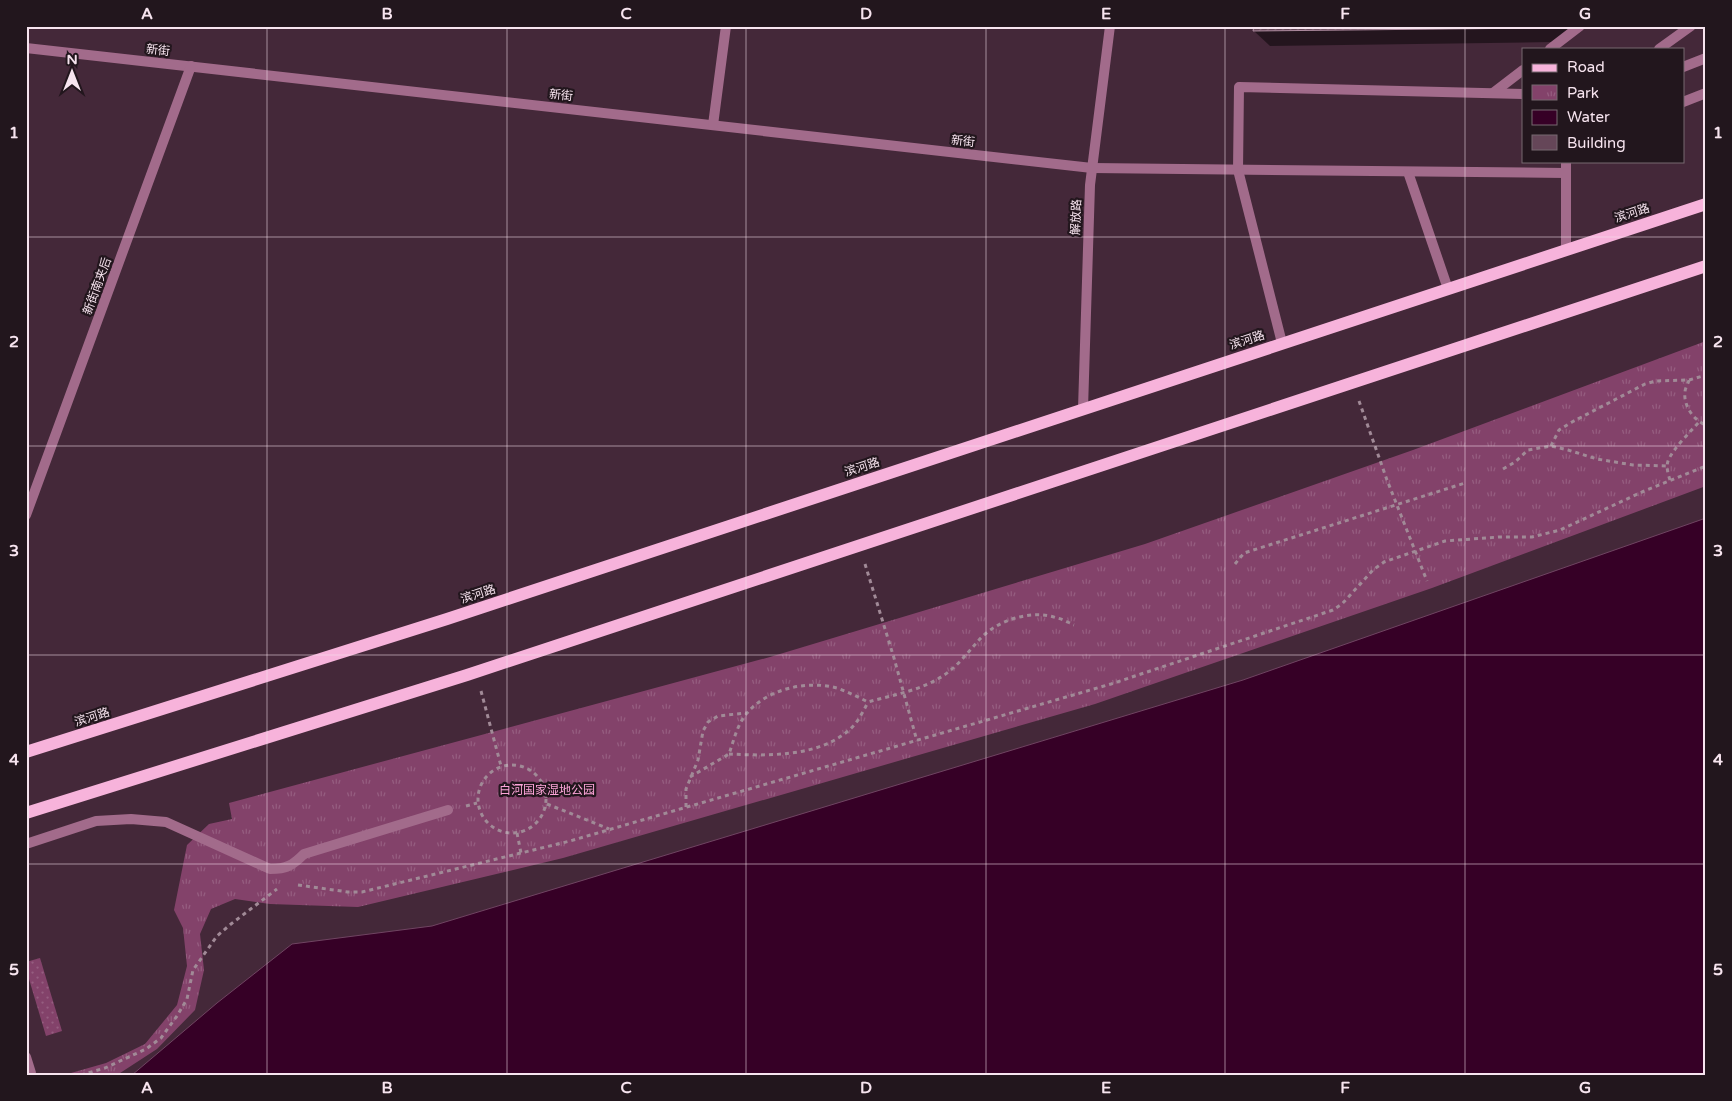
<svg xmlns="http://www.w3.org/2000/svg" width="1732" height="1101" font-family="'Varela Round','Noto Sans SC',sans-serif">
<style>
.grass{fill:url(#grass-dots)}
.park{fill:url(#park-tufts)}
.water{fill:#360026;stroke:#704462}
.shadow{fill:#0007}
.building{fill:url(#building-hatch);stroke:#ad8a9e}
.lines{fill:none;stroke-linecap:round;stroke-linejoin:round}
.path{stroke:#a18a97;stroke-width:3;stroke-dasharray:4 4;stroke-linecap:butt}
.lane{stroke:#a26b8b;stroke-width:10}
.street{stroke:#a26b8b;stroke-width:10}
.primary{stroke:#f7b3db;stroke-width:12}
.grid{fill:none;stroke:#f7e4ef;stroke-width:1;stroke-opacity:0.55}
.labels{text-anchor:middle;stroke-width:4.5;stroke-linejoin:round;paint-order:stroke}
.street-label{font-size:12px;fill:#f7e4ef;stroke:#22161d}
.park-label{font-size:12px;fill:#fda5d9;stroke:#22161d}
.neatline{fill:none;stroke:#f7e4ef;stroke-width:2}
.grid-label{font-size:16px;text-anchor:middle;font-weight:bold;fill:#f7e4ef}
</style>
<defs>
<pattern id="grass-dots" width="8" height="8" patternUnits="userSpaceOnUse" patternTransform="scale(1.25)"><rect width="8" height="8" fill="#83426a"/><path d="M2 2h.1M6 6h.1" fill="none" stroke="#955d80" stroke-width="1.8" stroke-linecap="round"/></pattern>
<pattern id="park-tufts" width="24" height="20" patternUnits="userSpaceOnUse" patternTransform="scale(1.25)"><rect width="24" height="20" fill="#83426a"/><path d="M3 7l-1-3M5 7V3M7 7l1-3M15 17l-1-3M17 17v-4M19 17l1-3" fill="none" stroke="#955d80"/></pattern>
<pattern id="building-hatch" width="6" height="6" patternUnits="userSpaceOnUse" patternTransform="scale(1.25)"><rect width="6" height="6" fill="#654658"/><path d="M-1 1l2-2M0 6l6-6M5 7l2-2" fill="none" stroke="#7c6170"/></pattern>
</defs>
<rect width="100%" height="100%" fill="#442839"/>
<polygon class="grass" points="40,958 62,1031 46,1036 26,969 26,962"/>
<polygon class="park" points="1706,341 1706,486 1432,588 1095,704 563,858 358,907 270,904 235,899 211,909 200,934 204,970 195,1010 157,1049 117,1075 64,1075 106,1063 145,1044 177,1005 187,966 183,928 174,910 187,845 209,824 232,819 229,803 770,657 1145,544 1413,450"/>
<polygon class="water" points="1706,518 1706,1075 132,1075 217,1003 292,944 432,926 1243,680"/>
<polygon class="shadow" points="1255,26 1572,26 1554,42 1270,46 1254,31"/>
<polygon class="building" points="1254,26 1540,26 1539,28 1253,31"/>
<g class="lines">
<g class="path">
<path d="M 1689,380 C 1688,384 1685,388 1685,392 C 1683,405 1694,421 1706,425"/>
<polyline points="1359,401 1387,480 1427,581"/>
<polyline points="1551,446 1559,430 1572,422 1645,384 1656,381 1689,380 1706,375"/>
<polyline points="1503,469 1515,462 1528,450 1551,446 1568,450 1597,459 1633,465 1668,466"/>
<path d="M 1670,480 C 1668,474 1666,467 1668,461 C 1672,450 1691,431 1699,422"/>
<polyline points="865,564 894,658 917,741"/>
<polyline points="1235,564 1244,553 1465,483"/>
<polyline points="481,691 501,766"/>
<path d="M 729,754 C 768,756 817,757 848,731 C 857,724 863,712 868,702"/>
<circle cx="512" cy="799" r="34"/>
<path d="M 690,777 L 729,754 C 734,740 737,724 748,712 C 768,689 807,680 837,688 C 848,692 858,697 868,702 C 893,695 923,690 944,675 C 958,666 968,652 979,640 C 997,620 1031,609 1057,618 C 1063,619 1069,623 1074,625"/>
<polyline points="547,804 609,829"/>
<polyline points="466,806 477,803"/>
<polyline points="686,807 686,789 698,760 703,731 708,722 718,716 746,713"/>
<polyline points="517,833 521,853"/>
<polyline points="298,885 348,892 362,892 570,841 1111,684 1333,610 1342,604 1373,570 1384,562 1445,541 1499,537 1532,537 1560,530 1642,492 1706,466"/>
<polyline points="81,1075 105,1068 146,1049 161,1038 177,1016 187,999 193,970 217,936 231,924 277,889"/>
</g>
<g class="lane">
<polyline points="1550,49 1580,26"/>
<polyline points="1659,49 1691,26"/>
<polyline points="1683,67 1706,58"/>
<polyline points="1493,93 1523,70"/>
<polyline points="1683,102 1706,93"/>
<polyline points="1092,168 1566,173 1566,161"/>
<polyline points="1408,172 1448,289"/>
<polyline points="1566,250 1566,173"/>
<polyline points="1282,343 1238,170 1239,87 1523,94"/>
<path d="M 26,844 L 96,821 L 131,819 L 166,822 L 270,869 C 287,869 293,865 304,854 L 448,810"/>
<polyline points="26,1057 31,1073"/>
</g>
<g class="street">
<polyline points="26,48 1092,168"/>
<polyline points="713,125 726,26"/>
<polyline points="1083,409 1090,185 1110,26"/>
<polyline points="26,515 191,66"/>
</g>
<g class="primary">
<polyline points="26,752 447,619 1706,204"/>
<polyline points="26,813 467,675 1706,266"/>
</g>
</g>
<path class="grid" d="M 267,26 L 267,1075M 507,26 L 507,1075M 746,26 L 746,1075M 986,26 L 986,1075M 1225,26 L 1225,1075M 1465,26 L 1465,1075M 26,237 L 1706,237M 26,446 L 1706,446M 26,655 L 1706,655M 26,864 L 1706,864"/>
<g class="labels">
<g class="street-label">
<text transform="translate(158 50) rotate(6)" y="4">新街</text>
<text transform="translate(561 95) rotate(6)" y="4">新街</text>
<text transform="translate(963 141) rotate(6)" y="4">新街</text>
<text transform="translate(1632 213) rotate(-18)" y="4">滨河路</text>
<text transform="translate(1076 217) rotate(-88)" y="4">解放路</text>
<text transform="translate(97 286) rotate(-70)" y="4">新街南夹后</text>
<text transform="translate(1247 340) rotate(-18)" y="4">滨河路</text>
<text transform="translate(862 467) rotate(-18)" y="4">滨河路</text>
<text transform="translate(478 594) rotate(-18)" y="4">滨河路</text>
<text transform="translate(92 717) rotate(-18)" y="4">滨河路</text>
</g>
<g class="park-label">
<text x="547" y="794">白河国家湿地公园</text>
</g>
</g>
<rect width="1732" height="1101" fill="none" stroke="#22161d" stroke-width="55"/>
<rect x="1522" y="48" width="162" height="115" fill="#22161d" stroke="#776871"/>
<rect x="1532" y="64" width="25" height="8" fill="#f7b3db" stroke="#776871"/>
<text x="1567" y="72" font-size="15" fill="#f7e4ef">Road</text>
<rect x="1532" y="85" width="25" height="15" fill="url(#park-tufts)" stroke="#776871"/>
<text x="1567" y="98" font-size="15" fill="#f7e4ef">Park</text>
<rect x="1532" y="110" width="25" height="15" fill="#360026" stroke="#776871"/>
<text x="1567" y="122" font-size="15" fill="#f7e4ef">Water</text>
<rect x="1532" y="135" width="25" height="15" fill="#654658" stroke="#776871"/>
<text x="1567" y="148" font-size="15" fill="#f7e4ef">Building</text>
<g transform="translate(72 72)" stroke="#22161d" stroke-width="4" paint-order="stroke">
<path d="M0-4L9 19L0 12L-9 19Z" fill="#f7e4ef"/>
<text y="-8" font-size="14" font-weight="bold" text-anchor="middle" fill="#f7e4ef">N</text>
</g>
<rect x="28" y="28" width="1676" height="1046" class="neatline"/>
<g class="grid-label">
<text x="147" y="19">A</text>
<text x="387" y="19">B</text>
<text x="626" y="19">C</text>
<text x="866" y="19">D</text>
<text x="1106" y="19">E</text>
<text x="1345" y="19">F</text>
<text x="1585" y="19">G</text>
<text x="14" y="138">1</text>
<text x="1718" y="138">1</text>
<text x="14" y="347">2</text>
<text x="1718" y="347">2</text>
<text x="14" y="556">3</text>
<text x="1718" y="556">3</text>
<text x="14" y="765">4</text>
<text x="1718" y="765">4</text>
<text x="14" y="975">5</text>
<text x="1718" y="975">5</text>
<text x="147" y="1093">A</text>
<text x="387" y="1093">B</text>
<text x="626" y="1093">C</text>
<text x="866" y="1093">D</text>
<text x="1106" y="1093">E</text>
<text x="1345" y="1093">F</text>
<text x="1585" y="1093">G</text>
</g>
</svg>
